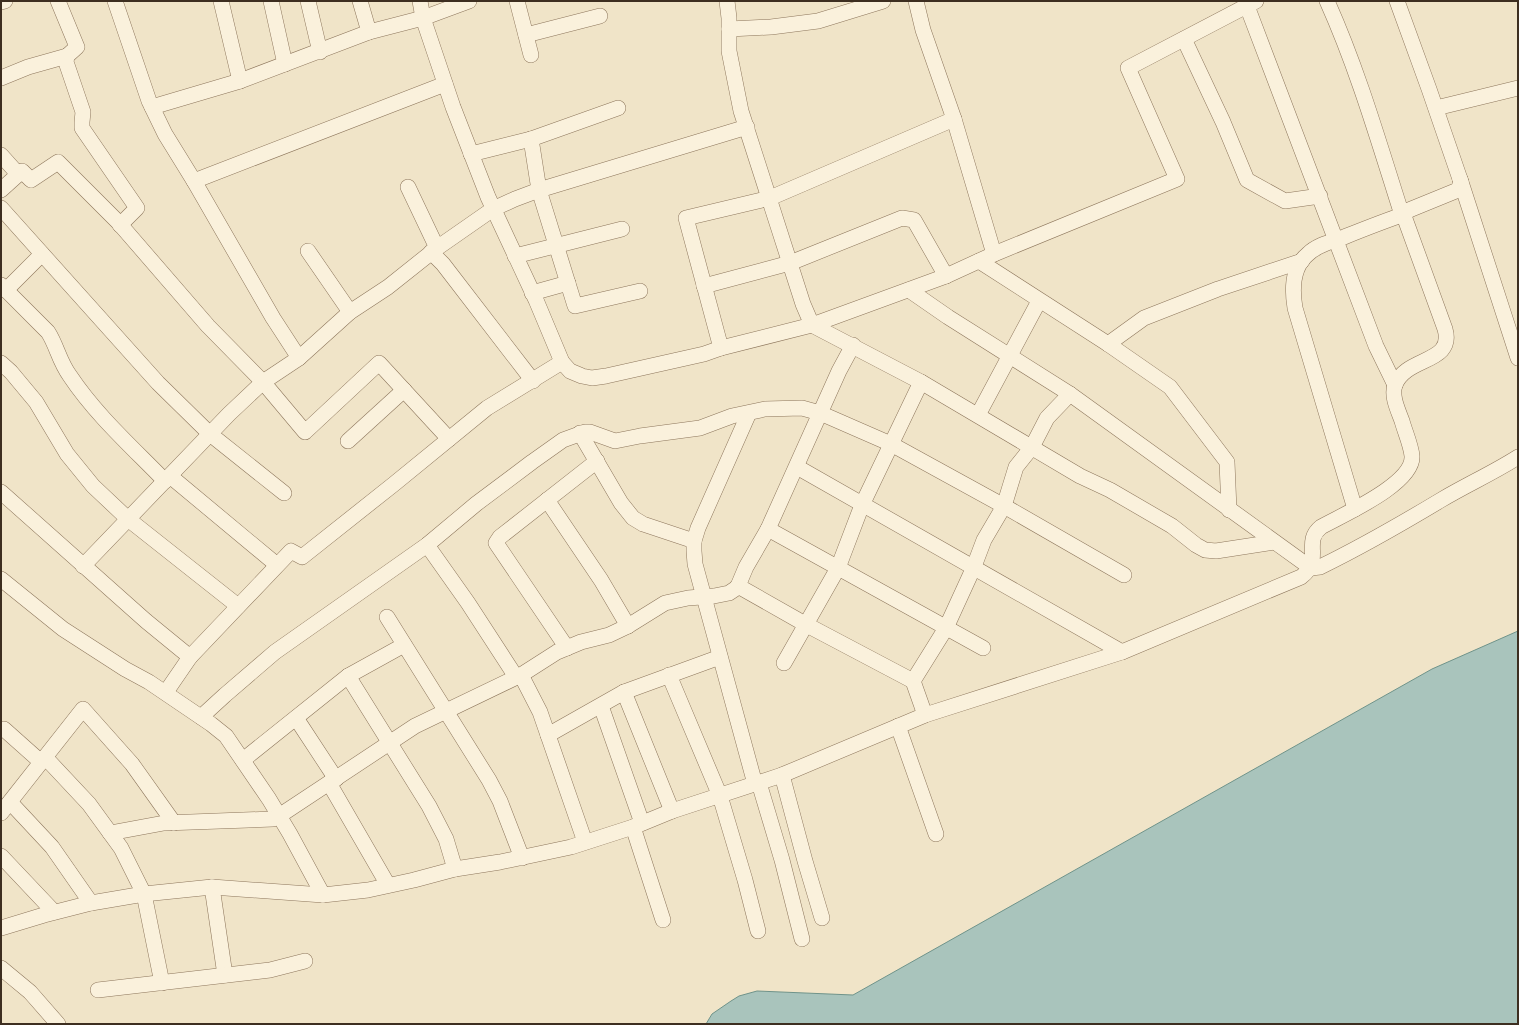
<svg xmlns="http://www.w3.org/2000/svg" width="1519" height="1025" font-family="Bitter,serif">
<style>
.water{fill:#a9c4bc;stroke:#6f938a}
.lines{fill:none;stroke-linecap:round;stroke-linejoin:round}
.minor-casing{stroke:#8d765c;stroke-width:16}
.minor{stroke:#faf1dc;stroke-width:15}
</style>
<rect width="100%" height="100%" fill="#f0e4c8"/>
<polygon class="water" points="1518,631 1518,1024 706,1024 712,1014 731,1001 739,996 757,991 853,995 1432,669"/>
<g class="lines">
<defs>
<g id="minor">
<polyline points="58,1 77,47 67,56 66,62 83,112 82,122 82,128 137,208 120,225"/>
<polyline points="115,1 149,101 165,134 194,181 273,318 299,358"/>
<polyline points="221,1 240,81"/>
<polyline points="271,1 285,64"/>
<polyline points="308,1 320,52"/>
<polyline points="360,1 369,32"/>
<polyline points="420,1 423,18 453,107 488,197 536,300 562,362 570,371 582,376 592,378 606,376 704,354 721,348 812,325 946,276 994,254 954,119 923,30 916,1"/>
<polyline points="517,1 531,55"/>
<polyline points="727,1 729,18 729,51 741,111 803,304 812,325 921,382 1080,476 1110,490 1172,526 1196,545 1205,550 1216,551 1274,542"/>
<path d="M 1327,1 C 1358,70 1379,143 1402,215"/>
<polyline points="1,2 5,1"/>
<polyline points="1247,6 1376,346 1395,385"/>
<polyline points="729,29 771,27 818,21 883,1"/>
<polyline points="526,35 600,16"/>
<polyline points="1184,39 1223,122 1247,180 1285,201 1320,196"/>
<polyline points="1,78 28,67 67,56"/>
<polyline points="152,107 240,81 369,32 423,18 469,1"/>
<polyline points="1436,108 1518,88"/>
<polyline points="531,139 539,190 575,306 640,291"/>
<polyline points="471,154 531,139 618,108"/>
<polyline points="1,155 18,174"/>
<polyline points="1460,179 1518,358"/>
<polyline points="194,181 445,84"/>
<polyline points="408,187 437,248"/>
<polyline points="1,190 22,171 31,180 58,162 118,222 208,326 263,382 305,432 379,363 449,439"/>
<polyline points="1,208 158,383 210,434 284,493"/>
<polyline points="308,251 350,312"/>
<polyline points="431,252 443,264 533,381"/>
<polyline points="994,254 1177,179 1128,68 1256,1"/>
<polyline points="515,256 622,229"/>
<polyline points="979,261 1108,344 1170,387 1227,462 1229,510"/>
<path d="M 1,285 L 48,332 C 57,346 59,361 70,376 C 96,415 132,447 165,481"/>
<polyline points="704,286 790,263 902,218 914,220 946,276"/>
<polyline points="6,290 42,254"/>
<path d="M 909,290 L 948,317 L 1070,394 L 1311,568 L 1320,567 C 1361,547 1401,524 1441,500 C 1466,485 1493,473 1518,457"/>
<polyline points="532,293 568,283"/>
<polyline points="1108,344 1144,318 1218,289 1302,261"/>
<polyline points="721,348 686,218 770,198 954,119"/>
<polyline points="1,363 11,372 36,402 67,454 93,486 128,519 238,606"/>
<polyline points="749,413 698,528 694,541 694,551 695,564 755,784"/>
<polyline points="978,415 1039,301"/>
<polyline points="580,433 621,503 633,518 643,524 694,541"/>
<polyline points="348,441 404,390"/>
<polyline points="797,467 1122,652"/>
<polyline points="170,476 277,565"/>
<polyline points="1,492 146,621 190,657 291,551 302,557 394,484 487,408 562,362"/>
<polyline points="547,500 601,580 628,626"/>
<path d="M 1355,509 L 1295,308 C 1292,290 1292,267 1308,254 C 1317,245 1333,241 1344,237 C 1364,229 1384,221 1405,214"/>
<polyline points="768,529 983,648"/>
<polyline points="427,545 468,603 516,677"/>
<polyline points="83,566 229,414 263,382 299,358 350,312 388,287 437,248 493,209 515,199 539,190 747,127"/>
<polyline points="1,579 63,629 125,669 149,682 211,724 226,736 269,799 290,834 323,895"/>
<polyline points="738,586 805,624 913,681 925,715"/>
<polyline points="387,617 489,780 500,801 522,858"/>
<polyline points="567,648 496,543 500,537 597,461"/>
<polyline points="784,663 838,568 862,505 921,382"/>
<polyline points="521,675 540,712 585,842"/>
<polyline points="669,675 720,796 745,880 758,931"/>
<polyline points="348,676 429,806 446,839 455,869"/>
<polyline points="913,681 946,628 973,569 984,540 1004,506 1016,467 1032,447 1047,418 1070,394"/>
<polyline points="166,692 190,657"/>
<polyline points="624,692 672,811"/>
<polyline points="601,706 642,823"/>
<polyline points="201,717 225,695 275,652 427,545 476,504 532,462 563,440 585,432 590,432 615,441 640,436 700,428 732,416 765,409 802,408 820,413 891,444 1004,506 1124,575"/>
<polyline points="296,718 336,779"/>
<polyline points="898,726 936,834"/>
<polyline points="4,729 41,762"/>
<polyline points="548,735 624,692 720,657"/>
<polyline points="45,757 89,804 121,848 144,894 162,983"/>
<polyline points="243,760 348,676 404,645"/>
<polyline points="782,775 805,861 822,918"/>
<polyline points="329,783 388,885"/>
<polyline points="759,783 782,860 802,939"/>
<polyline points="10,802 52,847 91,903"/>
<polyline points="1,813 83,709 132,764 174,823"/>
<polyline points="633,827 663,920"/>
<polyline points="110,833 164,823 273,819 279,816 415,726 521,675 557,652 581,642 609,635 628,626 665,603 688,598 714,596 729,593 735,589 738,586 746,567 768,529 839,371 853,345"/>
<polyline points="1,856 54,912"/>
<polyline points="212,887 225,975"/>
<path d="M 1,928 L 44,915 L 91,903 L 144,894 L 212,887 L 323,895 L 368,890 L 414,880 L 455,869 L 500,862 L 571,847 L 633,827 L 672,811 L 782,775 L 925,715 L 1122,652 L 1301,577 C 1324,560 1302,542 1321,527 C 1342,515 1414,484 1412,456 C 1411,445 1405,432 1402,421 C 1398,410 1391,396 1395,385 C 1406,356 1455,364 1445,329 L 1404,216 L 1405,214 L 1409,210 L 1458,190 L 1461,182 L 1429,89 L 1397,1"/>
<polyline points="1,968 30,992 58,1024"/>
<polyline points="98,990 270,970 305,961"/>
</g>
</defs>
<use href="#minor" class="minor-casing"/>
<use href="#minor" class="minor"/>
</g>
<rect width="1519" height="1025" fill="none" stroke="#3d2e20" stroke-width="4"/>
</svg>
